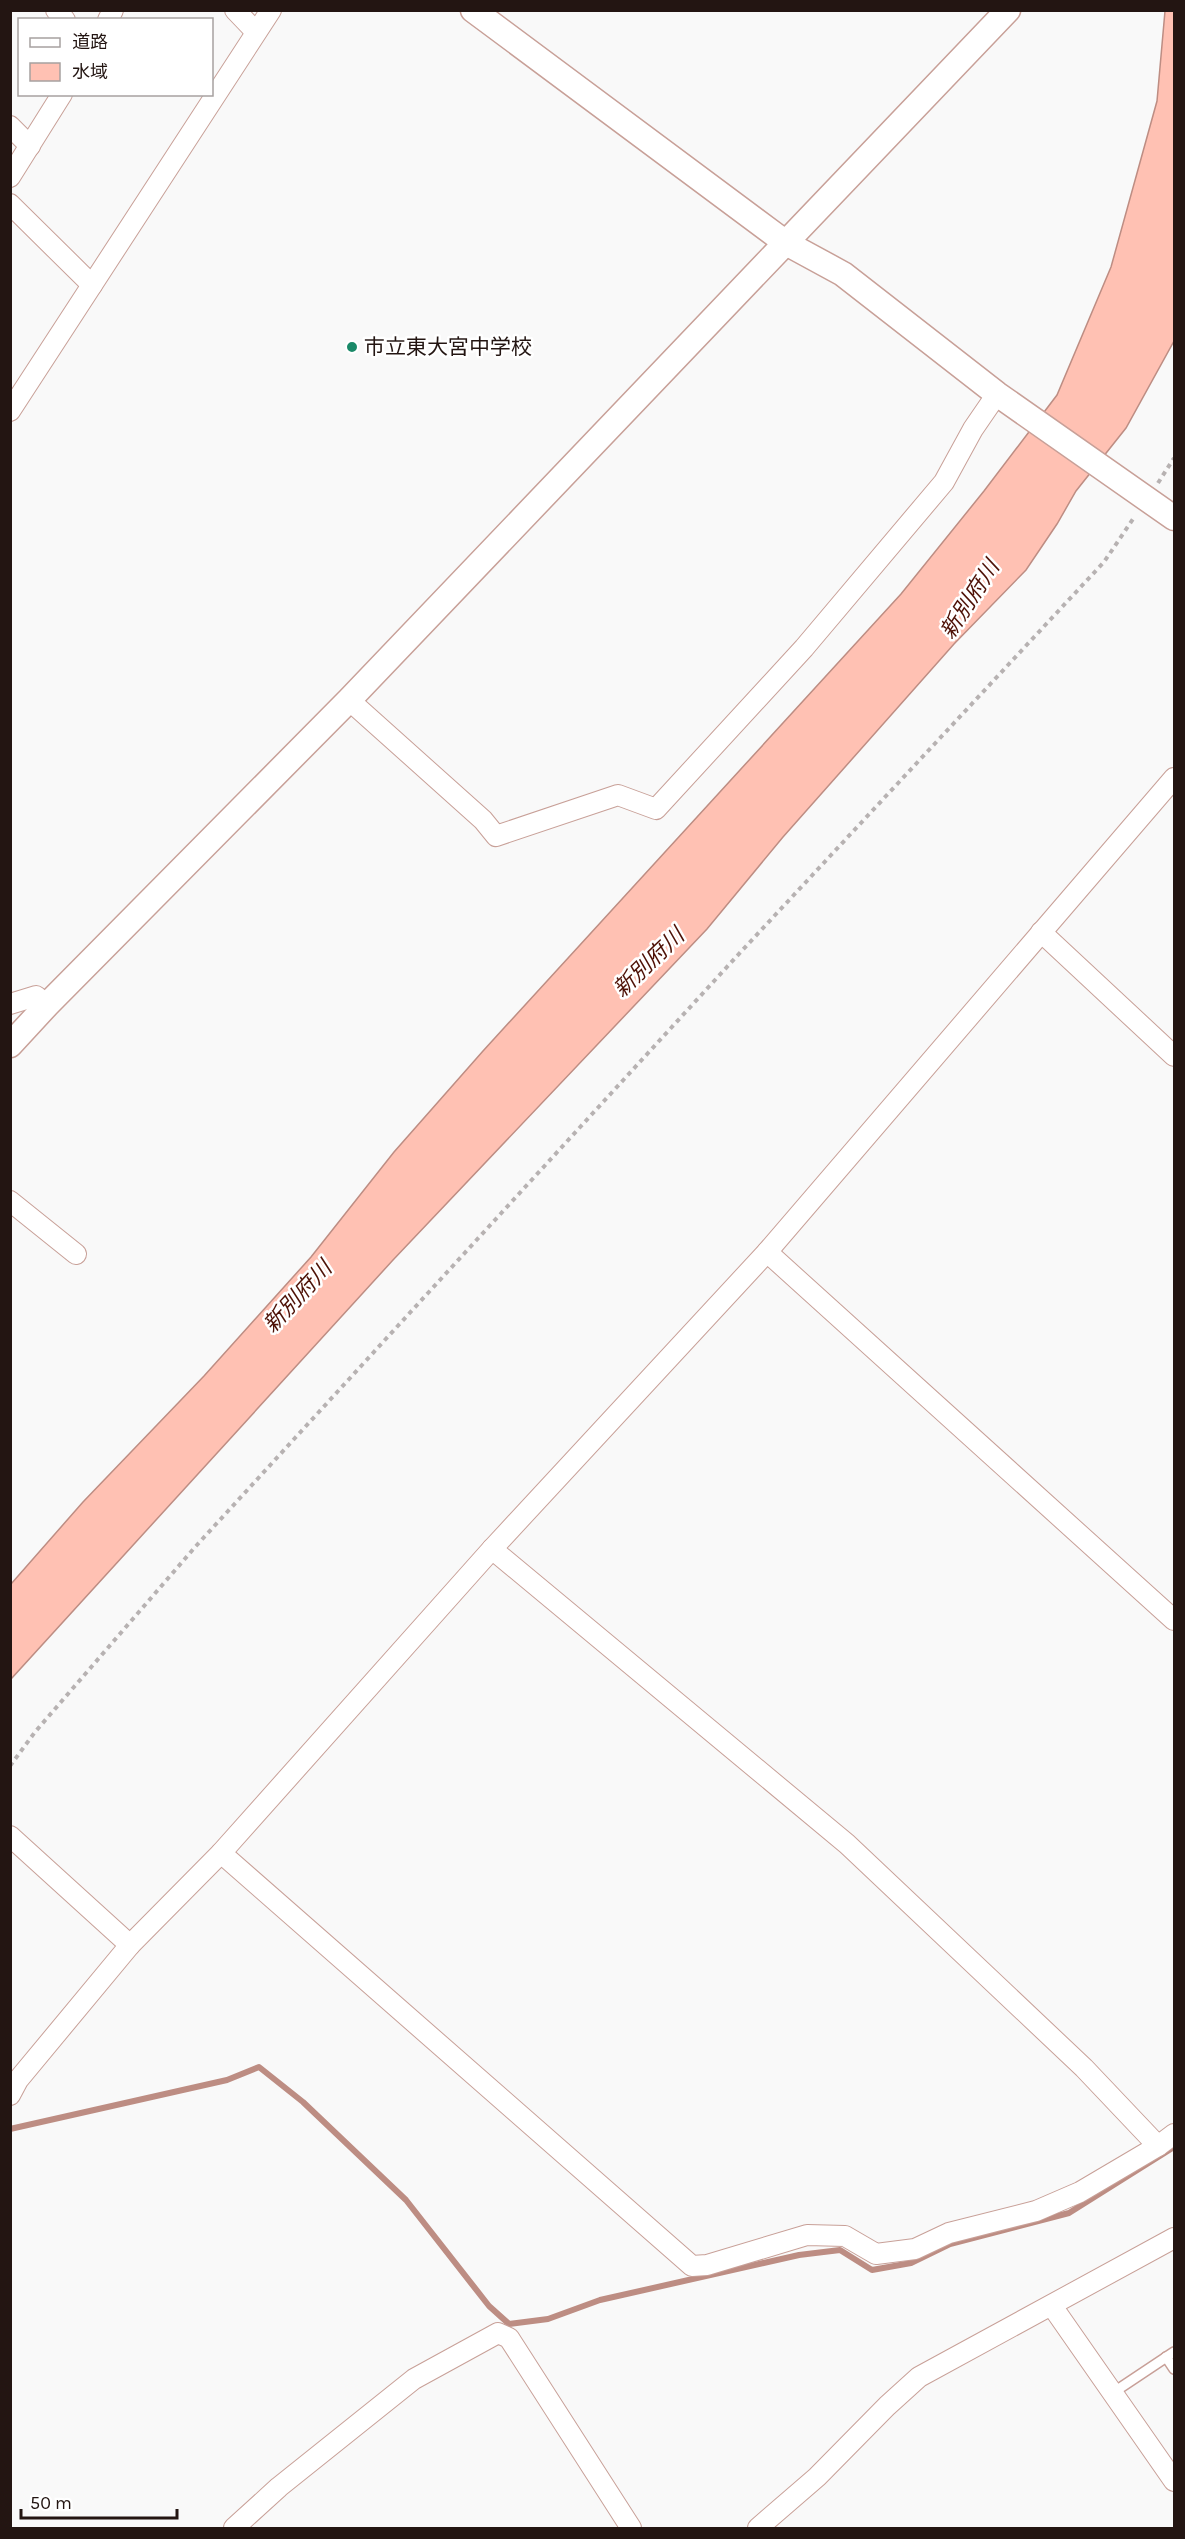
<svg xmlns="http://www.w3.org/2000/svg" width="1185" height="2539" font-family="Karla,'Noto Sans JP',sans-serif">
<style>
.water{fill:#ffc1b3;stroke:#bd8d83;stroke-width:1.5}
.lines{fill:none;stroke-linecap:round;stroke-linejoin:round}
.stream{stroke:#bd8d83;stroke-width:6}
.service-casing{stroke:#c8a098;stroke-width:12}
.minor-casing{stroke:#c8a098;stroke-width:22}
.tertiary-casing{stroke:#c8a098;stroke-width:27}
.path{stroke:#b7b2b2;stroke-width:4;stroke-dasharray:4.5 4.5;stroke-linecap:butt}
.service{stroke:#fff;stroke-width:9}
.minor{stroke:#fff;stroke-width:20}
.tertiary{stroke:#fff;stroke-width:24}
.poi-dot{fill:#1a8968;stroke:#fff;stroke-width:2}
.labels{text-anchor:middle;stroke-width:5;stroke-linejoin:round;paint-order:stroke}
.poi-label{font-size:21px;fill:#231512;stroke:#fff;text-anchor:start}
.water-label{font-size:22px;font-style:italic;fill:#4e1106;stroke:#fff}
</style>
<rect width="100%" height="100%" fill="#f9f9f9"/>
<polygon class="water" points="1165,11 1174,11 1174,341 1126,428 1076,491 1057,524 1026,570 954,644 783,837 707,929 393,1260 11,1679 11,1584 83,1502 204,1376 311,1257 394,1152 483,1051 901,594 984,491 1057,395 1111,267 1157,101"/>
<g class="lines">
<polyline class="stream" points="10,2129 227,2080 259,2067 303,2102 406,2200 489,2306 509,2324 548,2319 600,2300 799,2255 840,2250 872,2270 911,2263 950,2244 1069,2213 1174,2147"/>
<defs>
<g id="service">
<polyline points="1166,2357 1174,2369"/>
<polyline points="1114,2392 1174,2352"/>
</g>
<g id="minor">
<polyline points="56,10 65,20"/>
<polyline points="235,10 256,32"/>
<polyline points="108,20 113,10"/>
<polyline points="10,126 30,146"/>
<polyline points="10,177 62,94"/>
<polyline points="10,204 92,285"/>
<polyline points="10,411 271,10"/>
<polyline points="349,700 483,820 496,836 618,795 656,809 804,648 944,482 973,429 997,394"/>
<polyline points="1041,932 1174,1056"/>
<polyline points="10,1004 36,996 47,1005"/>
<polyline points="10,1201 76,1254"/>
<polyline points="767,1252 1174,1620"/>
<polyline points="492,1549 847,1844 1084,2068 1158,2146"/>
<polyline points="10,1836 130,1945"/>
<polyline points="221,1853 692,2266 707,2265 807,2235 845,2236 876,2254 915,2249 949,2233 1036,2211 1080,2192 1158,2146 1174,2134"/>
<polyline points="10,2095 18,2080 130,1945 221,1853 492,1549 767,1252 1174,778"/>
<polyline points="1052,2306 1174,2481"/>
<polyline points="234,2528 279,2487 414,2379 498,2333 509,2338 631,2528"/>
<polyline points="758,2528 817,2477 887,2406 919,2377 1174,2238"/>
</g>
<g id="tertiary">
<polyline points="473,10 786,243 843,274 997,394 1174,518"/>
<polyline points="10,1045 47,1005 349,700 1008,10"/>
</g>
</defs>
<use href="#service" class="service-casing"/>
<use href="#minor" class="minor-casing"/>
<use href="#tertiary" class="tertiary-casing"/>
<g class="path">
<polyline points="1158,483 1174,458"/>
<polyline points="10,1766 35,1732 196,1546 737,956 1104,562 1135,516"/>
</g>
<use href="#service" class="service"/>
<use href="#minor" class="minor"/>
<use href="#tertiary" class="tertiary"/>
</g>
<circle class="poi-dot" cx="352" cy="347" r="6"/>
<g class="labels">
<g class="poi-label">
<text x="364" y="354">市立東大宮中学校</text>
</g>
<g class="water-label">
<text transform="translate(969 599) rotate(-57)" y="8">新別府川</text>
<text transform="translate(648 962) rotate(-44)" y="8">新別府川</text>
<text transform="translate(297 1296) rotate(-47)" y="8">新別府川</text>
</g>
</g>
<rect width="1185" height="2539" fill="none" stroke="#231512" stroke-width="24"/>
<rect x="18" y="18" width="195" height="78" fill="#ffffff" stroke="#a7a1a0" stroke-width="1.5"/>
<rect x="30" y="38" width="30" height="9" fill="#ffffff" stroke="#a7a1a0" stroke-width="1.5"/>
<text x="72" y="48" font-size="18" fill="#231512">道路</text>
<rect x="30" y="63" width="30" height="18" fill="#ffc1b3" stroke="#a7a1a0" stroke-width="1.5"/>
<text x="72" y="78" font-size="18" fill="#231512">水域</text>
<path d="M21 2509v9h156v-9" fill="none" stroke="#231512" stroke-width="3"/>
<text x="30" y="2509" font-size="18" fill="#231512" stroke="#ffffff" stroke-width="4.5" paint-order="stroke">50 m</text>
</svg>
